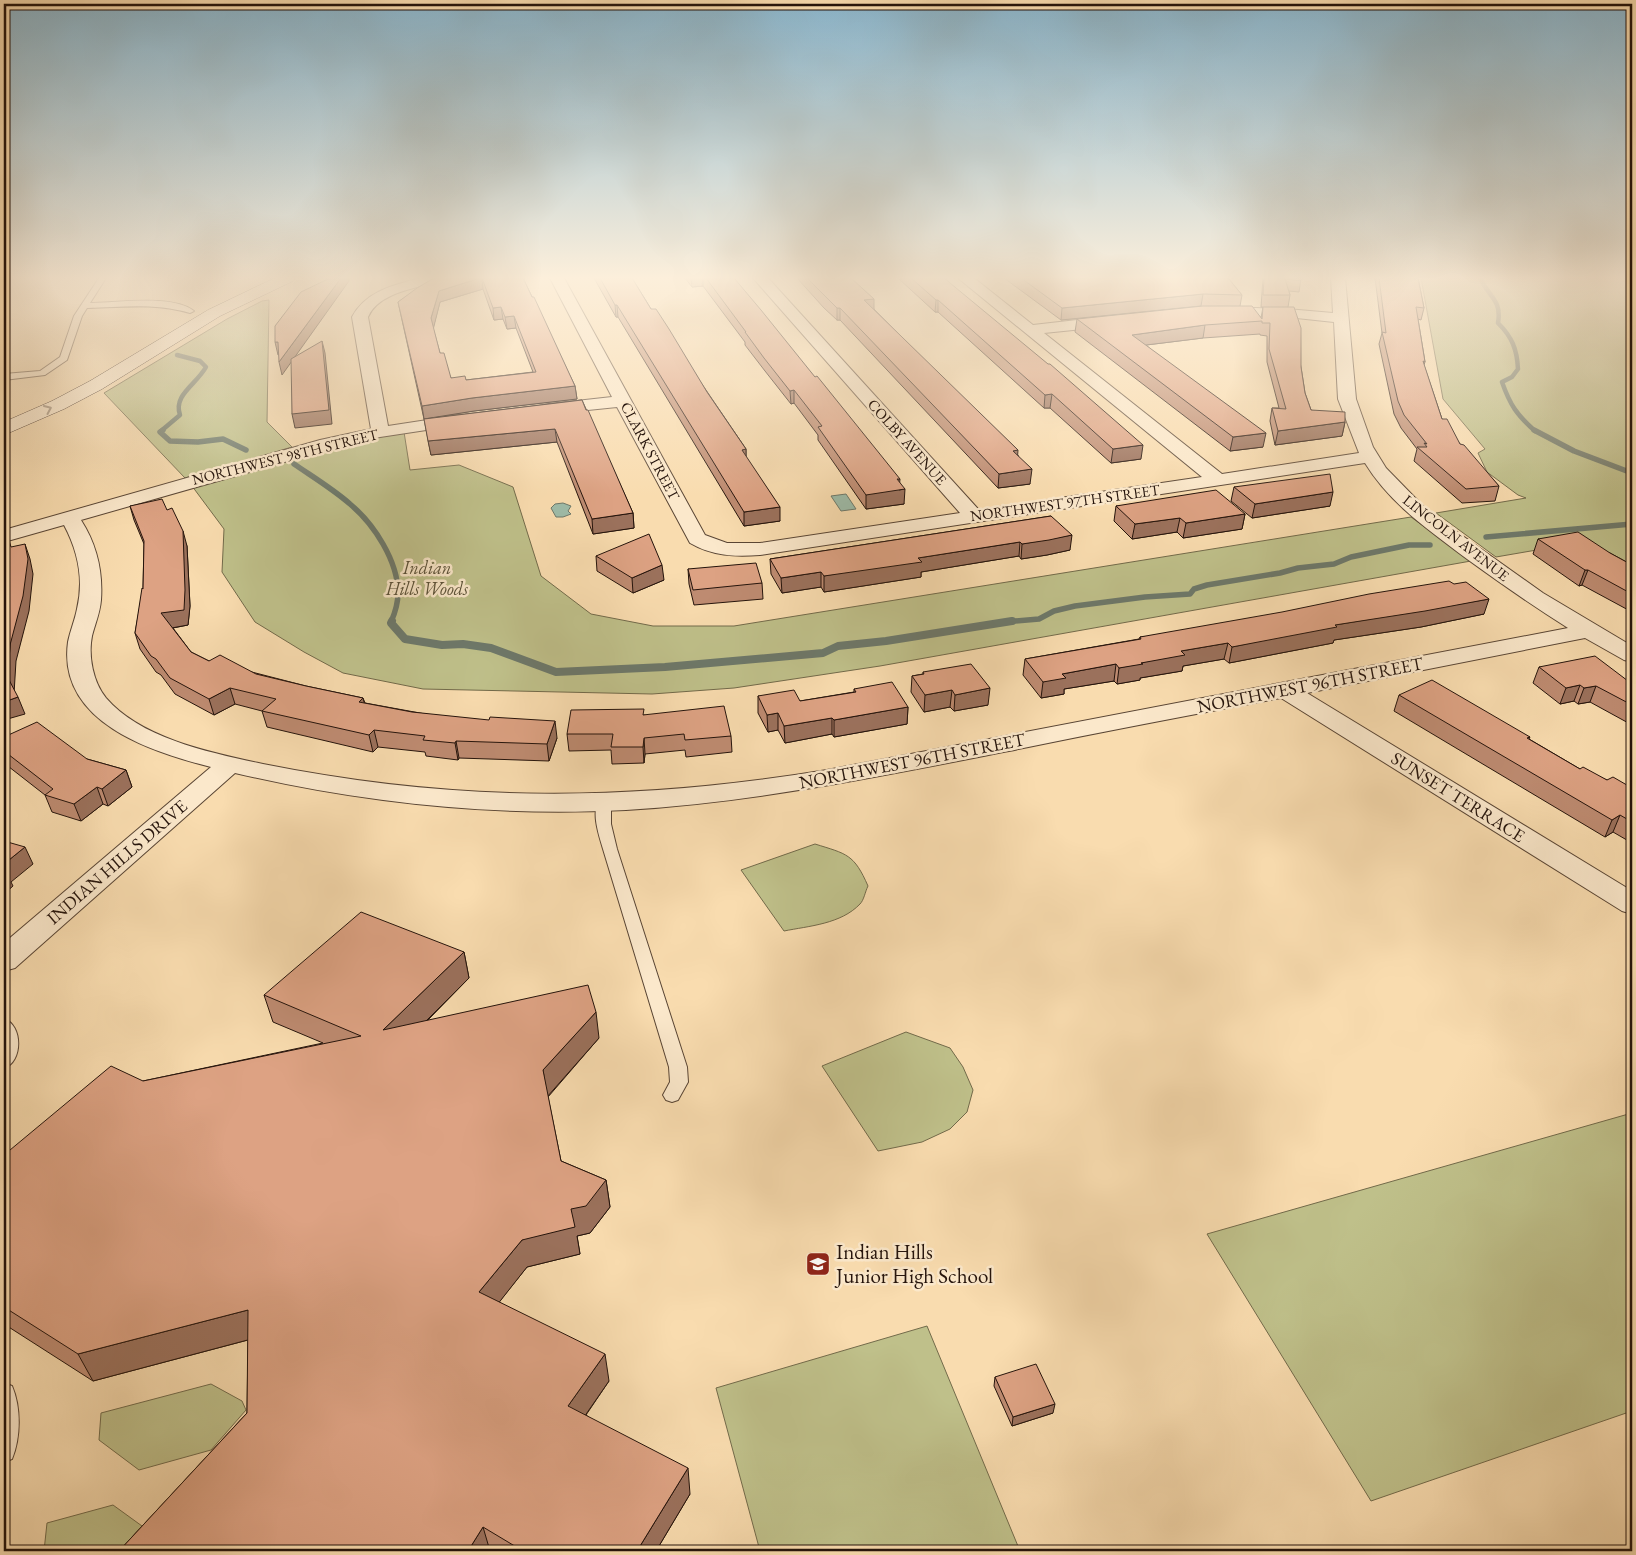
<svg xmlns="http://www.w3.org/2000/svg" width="1636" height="1555" font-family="'EB Garamond',serif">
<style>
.green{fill:#bfc08a;stroke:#726a4a}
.water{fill:#9ebca9;stroke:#6d786a}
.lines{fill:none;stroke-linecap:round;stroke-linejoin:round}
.stream-far2{stroke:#6d786a;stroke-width:4.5}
.stream-far1{stroke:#6d786a;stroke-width:5.5}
.stream{stroke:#6d786a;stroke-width:8}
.service-casing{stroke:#594534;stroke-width:2}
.minor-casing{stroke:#594534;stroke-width:2}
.secondary-casing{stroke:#24130b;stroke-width:1}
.service{fill:#fbe8cb;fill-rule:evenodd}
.minor{fill:#fbe8cb;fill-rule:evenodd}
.secondary{fill:#fbe8cb;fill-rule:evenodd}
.wall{fill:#be8b71;stroke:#24130b;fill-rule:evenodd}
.shaded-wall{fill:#9b715c;stroke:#24130b}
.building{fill:#dda283;stroke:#24130b}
.oneway{stroke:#9a8875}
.labels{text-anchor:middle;stroke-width:5;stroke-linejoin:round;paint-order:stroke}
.far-street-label{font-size:15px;fill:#24130b;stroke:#fbe8cb}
.park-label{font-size:18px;font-style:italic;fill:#5a5037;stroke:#fbe8cb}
.street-label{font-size:18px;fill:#24130b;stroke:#fbe8cb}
.near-poi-label{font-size:21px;fill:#24130b;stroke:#fbe8cb;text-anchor:start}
</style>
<rect width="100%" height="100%" fill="#f9dcaf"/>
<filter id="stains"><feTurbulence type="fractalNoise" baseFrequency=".004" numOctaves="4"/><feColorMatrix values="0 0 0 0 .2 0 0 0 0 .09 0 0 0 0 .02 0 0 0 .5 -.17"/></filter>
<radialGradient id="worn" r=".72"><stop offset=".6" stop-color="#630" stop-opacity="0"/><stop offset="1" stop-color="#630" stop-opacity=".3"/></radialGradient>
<g class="green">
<polygon points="1421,278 1632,278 1632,571 1589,541 1496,557 1436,513 1526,498 1518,495 1487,472 1478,453 1485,449 1443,399"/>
<polygon points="269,300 267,422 292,447 185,478 104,393 227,319 262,301"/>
<polygon points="404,432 410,470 459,465 513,487 541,576 591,614 653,626 734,626 1411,517 1471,561 880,666 734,688 652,694 423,689 343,673 304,652 255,622 222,572 224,529 192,486 319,450"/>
<path d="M 815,844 C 847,854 854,854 868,886 C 865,892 864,900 860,904 C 841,924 809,926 784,931 L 741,870 Z"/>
<polygon points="906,1032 950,1048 963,1067 973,1090 967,1112 950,1129 922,1142 878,1151 822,1066"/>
<polygon points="1632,1113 1632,1411 1371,1501 1207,1234"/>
<polygon points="927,1326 1020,1551 760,1551 716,1388"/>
<polygon points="211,1384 242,1401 246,1410 211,1450 139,1470 99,1440 101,1413"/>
<polygon points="113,1505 142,1526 120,1551 44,1551 47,1523"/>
</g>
<g class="water">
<polygon points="846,494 856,509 841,511 831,496"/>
<polygon points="563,503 571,506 568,511 571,514 563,517 556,517 551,508 555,504"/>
</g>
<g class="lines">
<g class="stream-far2">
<path d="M 1480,278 C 1489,297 1502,300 1498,323 C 1512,337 1517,349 1518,369 L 1512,377 L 1502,382 C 1510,405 1517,415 1535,431"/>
<path d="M 161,431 L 180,415 C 173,395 196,385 206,367 L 200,361 L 177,355"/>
</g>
<g class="stream-far1">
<polyline points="163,430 160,432 170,441 198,442 223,439 246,450"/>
<polyline points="1534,430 1574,451 1632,473"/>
<path d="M 294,464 C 313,477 333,489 350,504 C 374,524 398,561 398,593 C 398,603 395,613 391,622"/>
<polyline points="1486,537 1632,524"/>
<polyline points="1004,622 1039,619 1054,611 1075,606 1145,597 1190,594 1194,589 1207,585 1280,573 1298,568 1334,564 1351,557 1409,545 1430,545"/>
</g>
<polyline class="stream" points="392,621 391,623 405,639 442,645 463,644 491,648 556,672 665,667 823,653 838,646 886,641 1012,621"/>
<defs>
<g id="service">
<path d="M 99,278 L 106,278 L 90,303 C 117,303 172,294 194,311 L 190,313 C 154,303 124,307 87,308 L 82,316 L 67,360 L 45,375 L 4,380 L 4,374 L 40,371 L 60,357 L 74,316 Z"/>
<path d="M 604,799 L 609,800 L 611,803 L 611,824 L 617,849 L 687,1067 L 688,1082 L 678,1100 L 672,1102 L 666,1100 L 663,1095 L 670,1082 L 669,1067 L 603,849 C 599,835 591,813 599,800 Z"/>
<path d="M 4,1019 C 23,1025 23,1062 4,1068 Z"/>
<path d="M 4,1383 L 12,1386 C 21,1407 21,1437 12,1459 L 4,1462 Z"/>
</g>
<path id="minor" d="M 420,278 L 443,278 L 441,281 C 417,288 379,292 368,317 L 388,426 L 460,415 L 466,416 L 469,420 L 466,424 L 380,437 L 330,449 L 81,520 C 97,545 103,571 101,600 C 100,613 95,624 92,636 C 88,656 93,682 106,698 C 141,739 212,753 263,764 C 457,803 632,802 827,770 L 1568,628 C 1533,606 1500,583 1467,559 C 1430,531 1390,504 1365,463 L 760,555 C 735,557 712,556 690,543 L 617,407 L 549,414 L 543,413 L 540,409 L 543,405 L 549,404 L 612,397 L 550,278 L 564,278 L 705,535 L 727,543 L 760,543 L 960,513 L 753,278 L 768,278 L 979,510 L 1202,477 L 958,278 L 974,278 L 1033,325 L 1112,316 L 1117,318 L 1120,321 L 1117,324 L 1112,326 L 1044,333 L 1222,474 L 1359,453 L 1338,399 L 1334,322 L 1287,317 L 1220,315 L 1215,314 L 1213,311 L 1215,308 L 1220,307 L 1287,309 L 1333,313 L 1331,278 L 1345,278 L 1356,399 L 1373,447 L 1386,468 L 1429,512 L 1543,593 L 1632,646 L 1632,662 L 1624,660 L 1585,638 L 1307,693 L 1632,891 L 1632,914 L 1622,911 L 1281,698 C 1190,715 1100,732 1009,751 C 882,776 756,802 626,810 C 494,817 363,803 235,773 L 15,968 L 4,971 L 4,943 L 211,767 C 151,752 57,722 68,642 C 70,631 75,620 77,609 C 84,580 78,551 64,525 L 4,542 L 4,530 L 320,440 L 371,429 L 352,317 C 366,291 394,285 420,278 Z"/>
<polygon id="secondary" points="275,278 295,278 293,281 220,316 102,389 64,409 4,435 4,422 52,401 90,381 208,310"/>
</defs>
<use href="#service" class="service-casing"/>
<use href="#minor" class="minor-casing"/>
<use href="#secondary" class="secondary-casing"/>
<use href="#service" class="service"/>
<use href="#minor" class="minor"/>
<use href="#secondary" class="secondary"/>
</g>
<g class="wall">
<path d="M 434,278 L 523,278 L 575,386 L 577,399 L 474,411 L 424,419 L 398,302 ZM 483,289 L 494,320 L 503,319 L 507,329 L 516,328 L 533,372 L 466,380 L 451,378 L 440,353 L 433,328 L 440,302 Z"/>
<polygon points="594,278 632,278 651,309 746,449 746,457 780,521 744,526 618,317 616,317"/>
<polygon points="685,278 734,278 899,483 904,504 866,509 818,440 818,435 794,403 791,404 765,371 745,345 745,342 703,286 692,287"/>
<polygon points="797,278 851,278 874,309 1018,455 1030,484 998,488 840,320 837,320 824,308"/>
<polygon points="898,278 944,278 1141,459 1111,463 1050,408 1044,408 938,312 935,312"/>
<polygon points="1004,278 1228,278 1242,295 1240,306 1261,318 1263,307 1261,307 1263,278 1301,278 1299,292 1289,291 1290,295 1288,307 1301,367 1305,393 1311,410 1345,422 1342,436 1275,445 1270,421 1272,408 1279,408 1267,362 1267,336 1260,335 1260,334 1203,338 1146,345 1263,447 1230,451 1075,332 1077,319 1201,306 1061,320"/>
<polygon points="1375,278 1418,278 1424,308 1421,320 1418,319 1425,362 1424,365 1442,419 1460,444 1499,486 1495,501 1462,503 1414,461 1417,449 1401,428 1394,414 1379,344 1382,333"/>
<polygon points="582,400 633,513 634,528 593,534 557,442 431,455 424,419"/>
<polygon points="1234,487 1330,506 1252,518 1231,501"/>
<polygon points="130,506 167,510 187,546 190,606 188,625 173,628 191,652 209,661 306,686 363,698 365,703 557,738 549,761 459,758 458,760 426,756 425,752 378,747 373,752 267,727 262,711 235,704 214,715 175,694 161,675 156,672 140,649 135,633 143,589 144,544 134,520"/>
<polygon points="1116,506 1245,514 1242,529 1183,538 1177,532 1132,539 1114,521"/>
<polygon points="1051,516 1070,550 1047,555 1021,559 1019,556 921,572 921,577 824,592 821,587 782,593 771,574 770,559"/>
<polygon points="1538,539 1610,553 1632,565 1632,612 1582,585 1579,586 1533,554"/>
<polygon points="596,556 664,580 633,593 597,571"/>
<polygon points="688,569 762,583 763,599 694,605 689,584"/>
<polygon points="1484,614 1421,627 1334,640 1333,643 1229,663 1224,659 1183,666 1182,671 1140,678 1140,680 1117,684 1114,681 1064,689 1064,694 1041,698 1023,675 1025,659 1139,639 1140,637"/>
<polygon points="1539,667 1632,684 1632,725 1590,702 1578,704 1574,701 1560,704 1533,683"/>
<polygon points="923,672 988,705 954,711 950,707 924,712 911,692 912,676 923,674"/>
<polygon points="854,689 908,707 907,724 834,737 832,734 785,743 778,730 768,732 758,713 758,696 800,701 854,692"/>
<polygon points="1399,695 1530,737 1529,739 1580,769 1607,780 1632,788 1632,843 1613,832 1605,837 1394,711"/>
<polygon points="644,715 731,736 732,752 686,757 685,750 645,754 644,763 612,764 611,750 569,751 567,734"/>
<polygon points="4,737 87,759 126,770 132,787 108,806 103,804 81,821 52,812 45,795 4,763"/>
<polygon points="464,952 469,978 427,1021 599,1038 548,1097 561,1161 606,1180 610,1207 590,1233 577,1236 580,1254 527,1267 499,1302 609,1381 586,1415 690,1494 656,1551 119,1551 247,1413 248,1340 93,1381 4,1324 4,1155 143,1081 323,1043 273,1022 264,995"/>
<polygon points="995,1377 1053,1413 1012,1426 994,1386"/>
</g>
<g class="shaded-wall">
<polygon points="341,278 349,278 349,281 282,375 279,362"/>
<polygon points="480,278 482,278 483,289 440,302 433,330 431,318 439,291"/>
<polygon points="691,278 703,278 703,286 692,287"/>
<polygon points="1203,294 1201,306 1061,320 1062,308"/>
<polygon points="874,299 874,311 864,300"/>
<polygon points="936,300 938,300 938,312 935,312"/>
<polygon points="615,305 617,305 618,317 616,317"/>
<polygon points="501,307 503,319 494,320 493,308"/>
<rect x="837" y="308" width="3" height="12"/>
<polygon points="514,316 516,328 507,329 505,317"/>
<polygon points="1205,325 1203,338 1130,347 1132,335"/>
<polygon points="322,341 325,353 332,424 295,428 292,414"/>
<polygon points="275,342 278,342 281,354 278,355"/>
<polygon points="575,386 577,399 474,411 424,419 422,406 472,398"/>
<polygon points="794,390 794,403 791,404 790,391"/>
<polygon points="1052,394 1050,408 1044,408 1045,395"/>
<polygon points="1345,422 1342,436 1275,445 1278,431"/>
<polygon points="555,429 557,442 431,455 428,441"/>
<polygon points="1266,433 1263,447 1230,451 1233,437"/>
<polygon points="1143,445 1141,459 1111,463 1113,449"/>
<polygon points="746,449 746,463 742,450"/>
<polygon points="1018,450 1017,464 1013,451"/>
<polygon points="1032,469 1030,484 998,488 999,474"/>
<polygon points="897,479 900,479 899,490 905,489 904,504 866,509 866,495"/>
<polygon points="1333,492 1330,506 1252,518 1255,504"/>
<polygon points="780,507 780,521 744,526 744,512"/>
<polygon points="633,513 634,528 593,534 592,519"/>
<polygon points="1245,514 1242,529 1183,538 1186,523"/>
<polygon points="1180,518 1177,532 1132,539 1135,524"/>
<polygon points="183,531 187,546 190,606 188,625 166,629 161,613"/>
<polygon points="1072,535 1070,550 1047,555 1021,559 1022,544"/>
<polygon points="1020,542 1019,556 921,572 921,577 824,592 824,576 918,558"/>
<polygon points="25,544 30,559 33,574 29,611 16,661 14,694 8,678 10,645"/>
<polygon points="662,565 664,580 633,593 632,578"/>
<polygon points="1585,570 1588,570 1582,585 1579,586"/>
<polygon points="821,572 821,587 782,593 781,578"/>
<polygon points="1489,599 1484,614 1421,627 1334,640 1333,643 1229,663 1232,647 1335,625"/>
<polygon points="1228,643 1224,659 1183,666 1182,671 1140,678 1140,680 1117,684 1119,668 1141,663 1181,651"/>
<polygon points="1116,664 1114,681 1064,689 1064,694 1041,698 1043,682 1062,674"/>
<polygon points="1580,685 1574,701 1560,704 1566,688"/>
<polygon points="1596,686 1590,702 1578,704 1584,688"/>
<polygon points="230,688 235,704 214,715 209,699"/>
<polygon points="990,688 988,705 954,711 955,695"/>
<polygon points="952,690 950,707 924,712 925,695"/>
<polygon points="18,697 25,714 4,720 4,702"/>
<polygon points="363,698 367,714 359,702"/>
<polygon points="908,707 907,724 834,737 834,720"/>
<polygon points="778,713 778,730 768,732 767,715"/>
<polygon points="832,718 832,734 785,743 784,726"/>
<polygon points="555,721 557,738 549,761 547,744"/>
<polygon points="374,730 378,747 373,752 369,735"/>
<polygon points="644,738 645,754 644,763 643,747"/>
<polygon points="456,741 459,758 458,760 455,743"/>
<polygon points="126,770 132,787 108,806 102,789"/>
<polygon points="97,787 103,804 81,821 74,804"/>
<polygon points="1620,815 1613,832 1605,837 1612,820"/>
<polygon points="25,847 33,864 11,882 13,886 4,894 4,864"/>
<polygon points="464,952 469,978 390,1057 383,1030"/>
<polygon points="596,1012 599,1038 547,1097 543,1070"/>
<polygon points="606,1180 610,1207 590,1233 577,1236 580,1254 527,1267 486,1319 479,1292 522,1240 571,1209"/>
<polygon points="248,1310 259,1337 93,1381 78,1354"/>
<polygon points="605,1354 609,1381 573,1433 568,1406"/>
<polygon points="1055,1404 1053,1413 1012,1426 1013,1417"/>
<polygon points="688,1468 690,1494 656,1551 637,1551"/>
<polygon points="483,1527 490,1551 468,1551"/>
</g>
<g class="building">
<polygon points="330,278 341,278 279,362 278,342 275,342 275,326 301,292"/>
<polygon points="434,278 480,278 439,291 431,318 440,353 444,353 451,378 465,376 466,380 536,372 514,316 505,317 501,307 493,308 482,278 523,278 532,297 534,297 575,386 472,398 422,406 398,302 417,288"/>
<polygon points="600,278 632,278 651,309 656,309 669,329 707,392 746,449 742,450 780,507 744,512 617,305 615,305"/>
<polygon points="706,278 734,278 761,310 815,377 817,376 900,479 897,479 905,489 866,495 818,427 822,426 794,390 790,391 764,358 745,332 746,332"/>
<polygon points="807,278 851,278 874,299 864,300 1018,450 1013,451 1032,469 999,474 840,308 837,308"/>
<polygon points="911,278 944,278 1048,364 1050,364 1143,445 1113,449 1052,394 1045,395 938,300 936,300"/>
<polygon points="1021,278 1228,278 1242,295 1203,294 1062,308"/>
<polygon points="1264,278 1301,278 1301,281 1285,279 1290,295 1263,295"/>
<polygon points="1379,278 1418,278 1424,308 1416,307 1425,362 1423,361 1442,419 1447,419 1460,444 1464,445 1499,486 1466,489 1417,447 1427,447 1424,443 1427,444 1404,415 1398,401 1382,332 1386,333"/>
<polygon points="1203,306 1252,306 1262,319 1263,307 1294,307 1301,328 1301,367 1305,393 1311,410 1345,412 1345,422 1278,431 1272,408 1286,409 1269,349 1270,323 1262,323 1262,321 1205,325 1132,335 1266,433 1233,437 1077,319"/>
<polygon points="322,341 329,410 292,414 291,359"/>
<polygon points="582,400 586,410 588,410 633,513 592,519 555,429 428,441 424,419"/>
<polygon points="1330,474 1333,492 1255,504 1234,487"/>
<polygon points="1216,490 1245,514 1186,523 1180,518 1135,524 1116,506"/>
<polygon points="162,499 167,510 172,508 183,531 185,590 184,610 161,613 191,652 209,661 220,655 256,674 306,686 363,698 359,702 412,712 489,720 490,717 555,721 547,744 456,741 455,743 423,740 425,736 374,730 369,735 262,711 276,699 230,688 209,699 170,678 156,659 151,656 135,633 142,588 143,589 144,541 130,506"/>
<polygon points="1051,516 1072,535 1049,540 1022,544 1020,542 918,558 922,562 824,576 821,572 781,578 770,559"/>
<polygon points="1578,532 1610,553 1632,565 1632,594 1588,570 1585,570 1538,539"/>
<polygon points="649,534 662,565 632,578 596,556"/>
<polygon points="9,540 11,547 25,544 28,559 23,596 10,645 8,678 18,697 4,702 4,541"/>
<polygon points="756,563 762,583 693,590 688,569"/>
<polygon points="1449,581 1454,584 1466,582 1489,599 1425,611 1335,625 1337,627 1232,647 1228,643 1181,651 1185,655 1141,663 1143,664 1119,668 1116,664 1062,674 1066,678 1043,682 1025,659 1141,639 1140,637 1282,612 1369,594"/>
<polygon points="1595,656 1632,684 1632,705 1596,686 1584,688 1580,685 1566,688 1539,667"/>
<polygon points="971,664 990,688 955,695 952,690 925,695 912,676 924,674 923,672"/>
<polygon points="1432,680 1530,737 1527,738 1580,769 1583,767 1607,780 1613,777 1632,788 1632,822 1620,815 1612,820 1399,695"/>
<polygon points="892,682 908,707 834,720 832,718 784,726 778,713 767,715 758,696 794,690 800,701 856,692 854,689"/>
<polygon points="724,706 731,736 685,740 684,734 644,738 643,747 611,747 613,734 567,734 571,710 644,709 643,715"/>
<polygon points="37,722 87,759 126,770 102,789 97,787 74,804 45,795 53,789 4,751 4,737"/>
<polygon points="4,841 25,847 4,864"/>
<polygon points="361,912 464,952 383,1030 588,985 596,1012 543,1070 561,1161 606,1180 586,1206 571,1209 575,1227 522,1240 479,1292 605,1354 568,1406 688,1468 637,1551 523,1551 483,1527 468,1551 119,1551 247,1413 248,1310 78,1354 4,1307 4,1155 111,1066 143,1081 361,1036 264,995"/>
<polygon points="1036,1364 1055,1404 1013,1417 995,1377"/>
</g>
<defs><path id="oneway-chevron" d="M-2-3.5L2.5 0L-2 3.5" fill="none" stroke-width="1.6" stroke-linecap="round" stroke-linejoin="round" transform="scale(1.25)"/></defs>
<use class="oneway" href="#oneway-chevron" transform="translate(48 409) rotate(-24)"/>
<linearGradient id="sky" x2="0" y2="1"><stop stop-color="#8ab7cf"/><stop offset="0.56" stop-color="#fcefdb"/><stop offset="1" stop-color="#fcefdb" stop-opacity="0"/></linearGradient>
<rect width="1636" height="496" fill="url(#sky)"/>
<defs>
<symbol id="school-square" viewBox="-11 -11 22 22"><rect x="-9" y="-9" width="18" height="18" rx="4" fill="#8f2418" stroke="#fbe8cb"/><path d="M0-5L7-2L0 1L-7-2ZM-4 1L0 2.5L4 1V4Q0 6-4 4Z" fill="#fff"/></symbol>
</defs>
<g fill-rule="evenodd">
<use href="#school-square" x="804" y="1250" width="28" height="28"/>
</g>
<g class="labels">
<g class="far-street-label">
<text transform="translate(907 442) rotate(48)" y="5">COLBY AVENUE</text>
<text transform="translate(650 451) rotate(62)" y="5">CLARK STREET</text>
<text transform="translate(285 457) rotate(-14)" y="5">NORTHWEST 98TH STREET</text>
<text transform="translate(1065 503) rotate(-8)" y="5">NORTHWEST 97TH STREET</text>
<text transform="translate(1456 538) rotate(38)" y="5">LINCOLN AVENUE</text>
</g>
<g class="park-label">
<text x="427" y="574">Indian<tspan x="427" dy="21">Hills Woods</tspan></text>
</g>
<g class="street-label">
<text transform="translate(1310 685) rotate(-11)" y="6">NORTHWEST 96TH STREET</text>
<text transform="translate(912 761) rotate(-11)" y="6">NORTHWEST 96TH STREET</text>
<text transform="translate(1458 797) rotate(32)" y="6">SUNSET TERRACE</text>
<text transform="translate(117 862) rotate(-41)" y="6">INDIAN HILLS DRIVE</text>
</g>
<g class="near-poi-label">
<text x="836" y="1259">Indian Hills<tspan x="836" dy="24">Junior High School</tspan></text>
</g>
</g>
<rect width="1636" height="1555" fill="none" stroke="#f9dcaf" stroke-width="20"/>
<rect x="5" y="5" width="1626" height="1545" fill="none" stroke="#24130b" stroke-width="2.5"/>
<rect x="10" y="10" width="1616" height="1535" fill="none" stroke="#24130b"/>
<rect width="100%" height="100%" filter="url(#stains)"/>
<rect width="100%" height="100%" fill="url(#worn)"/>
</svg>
